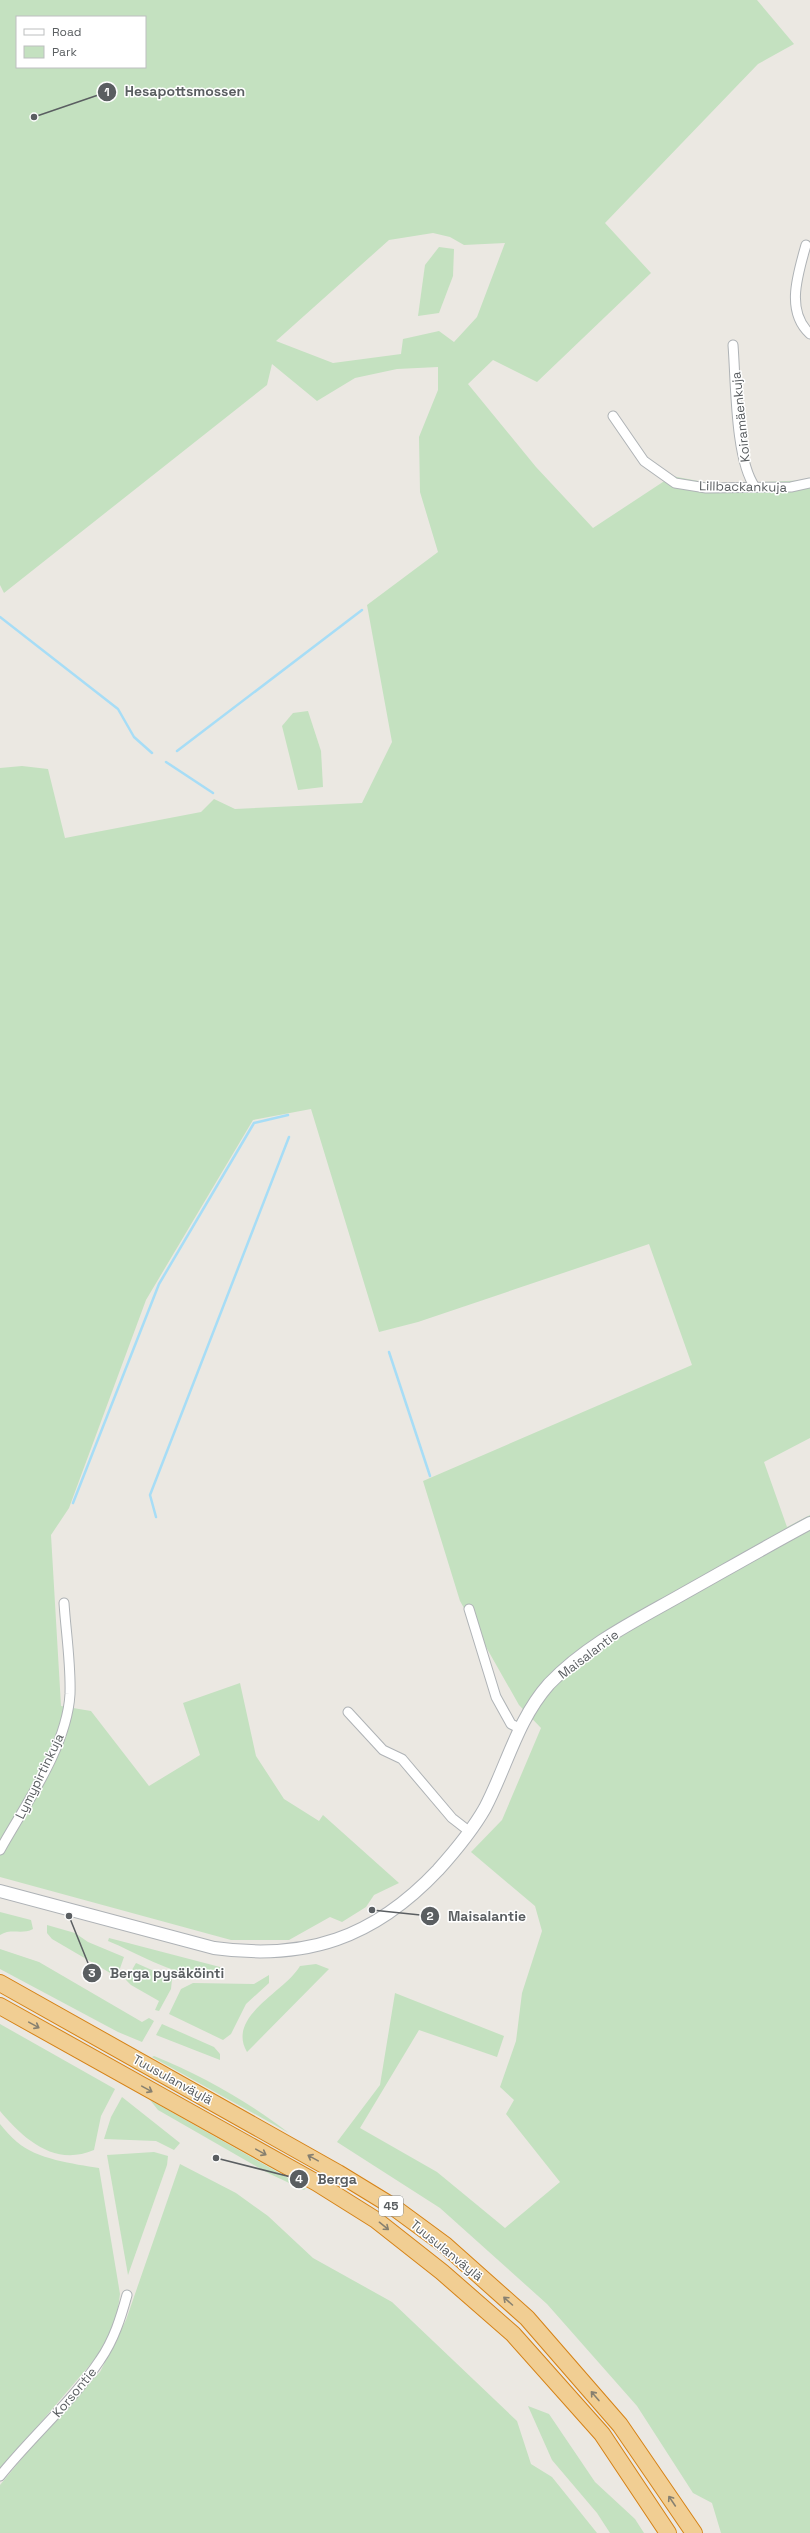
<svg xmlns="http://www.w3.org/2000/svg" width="810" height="2533" font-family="'Space Grotesk',sans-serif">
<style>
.green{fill:#c4e1c0;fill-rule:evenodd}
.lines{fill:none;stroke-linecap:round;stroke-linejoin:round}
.stream{stroke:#a7ddf6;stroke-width:2.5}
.street-casing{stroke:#afb3b6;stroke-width:11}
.secondary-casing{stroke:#aeb2b6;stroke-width:14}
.highway-casing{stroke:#d68317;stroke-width:18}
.street{stroke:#fff;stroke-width:9}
.secondary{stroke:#fff;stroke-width:12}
.highway{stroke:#f1ce93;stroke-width:16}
.oneway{stroke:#878070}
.labels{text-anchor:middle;stroke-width:3;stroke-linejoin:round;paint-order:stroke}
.shield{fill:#fff;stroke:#8c8e90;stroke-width:1}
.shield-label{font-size:12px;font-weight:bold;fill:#5a5e61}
.street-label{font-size:13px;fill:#5a5e61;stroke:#fff}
.leader{fill:none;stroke:#5a5e61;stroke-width:1.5}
.callout-dot{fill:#5a5e61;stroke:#fff;stroke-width:1.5}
.mark-label{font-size:12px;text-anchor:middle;font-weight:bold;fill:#fff}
.callout-label{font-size:14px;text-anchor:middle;font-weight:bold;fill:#5a5e61;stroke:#fff;stroke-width:3;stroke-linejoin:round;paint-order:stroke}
</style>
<rect width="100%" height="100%" fill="#ebe8e2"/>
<g class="green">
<path d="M 0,0 L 757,0 L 794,44 L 758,64 L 605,223 L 651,273 L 537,382 L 493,360 L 468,384 L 536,467 L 593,528 L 672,476 L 714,484 L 810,480 L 810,1438 L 764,1462 L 787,1527 L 810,1515 L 810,2533 L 721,2533 L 712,2503 L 693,2493 L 637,2406 L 547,2304 L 440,2208 L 337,2142 L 380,2085 L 395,1993 L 504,2036 L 497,2057 L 419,2030 L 360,2128 L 437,2172 L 505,2228 L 560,2182 L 506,2114 L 514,2100 L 500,2087 L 516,2041 L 522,1993 L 542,1931 L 535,1906 L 471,1852 L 502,1820 L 541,1728 L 519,1705 L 460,1601 L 423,1481 L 692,1365 L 649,1244 L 418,1322 L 379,1332 L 311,1109 L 253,1120 L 146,1300 L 69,1508 L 51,1535 L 61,1706 L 91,1711 L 149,1786 L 200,1755 L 183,1703 L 240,1683 L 256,1756 L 284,1799 L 319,1821 L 323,1815 L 399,1883 L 374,1895 L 366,1907 L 342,1922 L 330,1917 L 289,1940 L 231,1940 L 0,1877 L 0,768 L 22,766 L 48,769 L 65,838 L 201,812 L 214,799 L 235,809 L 362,803 L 392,742 L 367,605 L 438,552 L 420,492 L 419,437 L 438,390 L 438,367 L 397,369 L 355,378 L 317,401 L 272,364 L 267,385 L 4,593 L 0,585 ZM 17,17 L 145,17 L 145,67 L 17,67 ZM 433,233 L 450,237 L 464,245 L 505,243 L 477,317 L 454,342 L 439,331 L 403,339 L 401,354 L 333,363 L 276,341 L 389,240 Z"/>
<polygon points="439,247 454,249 453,276 439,313 418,316 425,265"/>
<polygon points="308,711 321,751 323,787 298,790 282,726 293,713"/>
<path d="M 0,1912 L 31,1920 L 33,1929 C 22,1935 11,1928 0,1935 Z"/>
<polygon points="47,1925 75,1933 88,1942 124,1957 117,1977 52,1939 47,1933"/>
<path d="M 109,1938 L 220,1967 L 220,1972 C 184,1984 141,1954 108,1941 Z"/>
<polygon points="0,1949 39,1962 142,2022 149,2018 154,2021 142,2042 118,2032 0,1969"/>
<polygon points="136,1963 172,1979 171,1989 159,2011 155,2010 159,2001 131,1985 126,1980"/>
<path d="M 316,1964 L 329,1969 L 247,2052 C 226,2016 285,1992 300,1966 Z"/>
<polygon points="269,1975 269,1983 246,2004 231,2034 223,2040 169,2014 181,1989 193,1983 254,1984"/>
<path d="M 0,2024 L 115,2089 L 101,2116 L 94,2150 C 54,2167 24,2139 0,2111 Z"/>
<polygon points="162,2024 214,2047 220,2054 220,2060 156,2035"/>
<path d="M 154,2056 C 201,2075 249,2102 289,2133 L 152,2057 Z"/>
<polygon points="122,2097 180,2143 174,2150 156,2141 104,2139 111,2117"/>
<polygon points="150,2100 306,2188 304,2190 268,2173 158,2110"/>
<path d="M 0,2124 C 5,2130 11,2137 17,2142 C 36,2159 74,2164 99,2168 L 120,2294 L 117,2316 L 101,2352 L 0,2470 Z"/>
<polygon points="154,2152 168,2156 167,2165 128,2275 107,2155"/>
<polygon points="180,2164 236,2193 268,2216 313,2258 392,2302 517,2421 531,2464 552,2477 597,2533 0,2533 0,2485 62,2410 100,2372 126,2320"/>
<polygon points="528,2406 549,2414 595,2482 635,2519 644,2533 610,2533 597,2513 552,2460"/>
</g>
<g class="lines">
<g class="stream">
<polyline points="0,617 118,709 134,737 152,753"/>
<polyline points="177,751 362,610"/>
<polyline points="166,762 213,793"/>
<polyline points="389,1352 430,1476"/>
<polyline points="73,1503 159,1284 254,1123 288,1115"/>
<polyline points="156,1517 150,1495 289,1137"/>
</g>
<defs>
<g id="street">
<path d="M 806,245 C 798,274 785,311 810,334"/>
<path d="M 733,345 C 736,382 735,459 755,487"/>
<polyline points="613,416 644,461 675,483 706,488 791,487 810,483"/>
<polyline points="469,1609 496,1697 511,1724 519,1728"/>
<polyline points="348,1712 383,1750 402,1759 452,1818 470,1832"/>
<path d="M 0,1850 C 25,1805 67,1747 70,1694 C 71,1664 66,1633 64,1603"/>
<path d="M 0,2476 C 32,2436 72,2402 100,2360 C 114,2340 121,2317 127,2295"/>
</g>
<path id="secondary" d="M 0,1891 L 214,1948 C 306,1961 374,1938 438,1870 C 456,1850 472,1831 485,1808 C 507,1766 517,1720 549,1684 C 586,1645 635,1621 681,1595 C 724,1571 767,1546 810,1523"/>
<g id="highway">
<polyline points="0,1983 338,2173 392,2206 445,2245 527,2318 620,2425 694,2533"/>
<polyline points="0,2006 317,2183 376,2220 442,2272 513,2334 602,2434 668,2533"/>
</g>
</defs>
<use href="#street" class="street-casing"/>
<use href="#secondary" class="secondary-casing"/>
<use href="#highway" class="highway-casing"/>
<use href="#street" class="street"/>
<use href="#secondary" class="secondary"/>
<use href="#highway" class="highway"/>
</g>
<defs><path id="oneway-shaft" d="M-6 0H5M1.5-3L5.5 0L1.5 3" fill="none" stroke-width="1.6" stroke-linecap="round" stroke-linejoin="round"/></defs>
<g class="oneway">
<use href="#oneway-shaft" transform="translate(34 2025) rotate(29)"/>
<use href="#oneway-shaft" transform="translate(147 2089) rotate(29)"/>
<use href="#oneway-shaft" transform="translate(261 2152) rotate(29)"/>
<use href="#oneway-shaft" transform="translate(313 2158) rotate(-151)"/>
<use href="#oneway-shaft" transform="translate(384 2226) rotate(39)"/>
<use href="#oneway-shaft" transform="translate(508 2301) rotate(-138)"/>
<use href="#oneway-shaft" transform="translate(595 2396) rotate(-131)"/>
<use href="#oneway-shaft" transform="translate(672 2501) rotate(-124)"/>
</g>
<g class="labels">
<rect class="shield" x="379" y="2196" width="24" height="20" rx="3"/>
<g class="shield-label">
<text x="391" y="2210">45</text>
</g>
<g class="street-label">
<text transform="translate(740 417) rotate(-96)" y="5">Koiramäenkuja</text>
<text transform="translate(743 486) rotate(1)" y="5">Lillbackankuja</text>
<text transform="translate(588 1654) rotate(-37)" y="5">Maisalantie</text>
<text transform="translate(39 1776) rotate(-64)" y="5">Lymypirtinkuja</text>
<text transform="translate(173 2079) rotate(29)" y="5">Tuusulanväylä</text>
<text transform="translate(447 2250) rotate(39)" y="5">Tuusulanväylä</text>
<text transform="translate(74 2392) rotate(-50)" y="5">Korsontie</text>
</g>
</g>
<path class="leader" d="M34 117L107 92M372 1910L430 1916M69 1916L92 1973M216 2158L299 2179"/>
<g class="callout-dot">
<circle cx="34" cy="117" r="4"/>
<circle cx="372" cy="1910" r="4"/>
<circle cx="69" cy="1916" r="4"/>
<circle cx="216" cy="2158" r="4"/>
<circle cx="107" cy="92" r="10"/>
<circle cx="430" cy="1916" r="10"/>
<circle cx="92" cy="1973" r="10"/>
<circle cx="299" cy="2179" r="10"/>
</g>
<g class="mark-label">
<text x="107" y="96">1</text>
<text x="430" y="1920">2</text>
<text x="92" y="1977">3</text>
<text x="299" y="2183">4</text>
</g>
<g class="callout-label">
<text x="185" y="96">Hesapottsmossen</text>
<text x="487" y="1921">Maisalantie</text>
<text x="167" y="1978">Berga pysäköinti</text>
<text x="337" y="2184">Berga</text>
</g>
<rect x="16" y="16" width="130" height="52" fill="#ffffff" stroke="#bdbfc0"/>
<rect x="24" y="29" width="20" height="6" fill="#ffffff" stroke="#bdbfc0"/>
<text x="52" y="36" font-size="12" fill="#5a5e61">Road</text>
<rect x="24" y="46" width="20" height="12" fill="#c4e1c0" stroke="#bdbfc0"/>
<text x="52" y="56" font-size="12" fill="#5a5e61">Park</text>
</svg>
